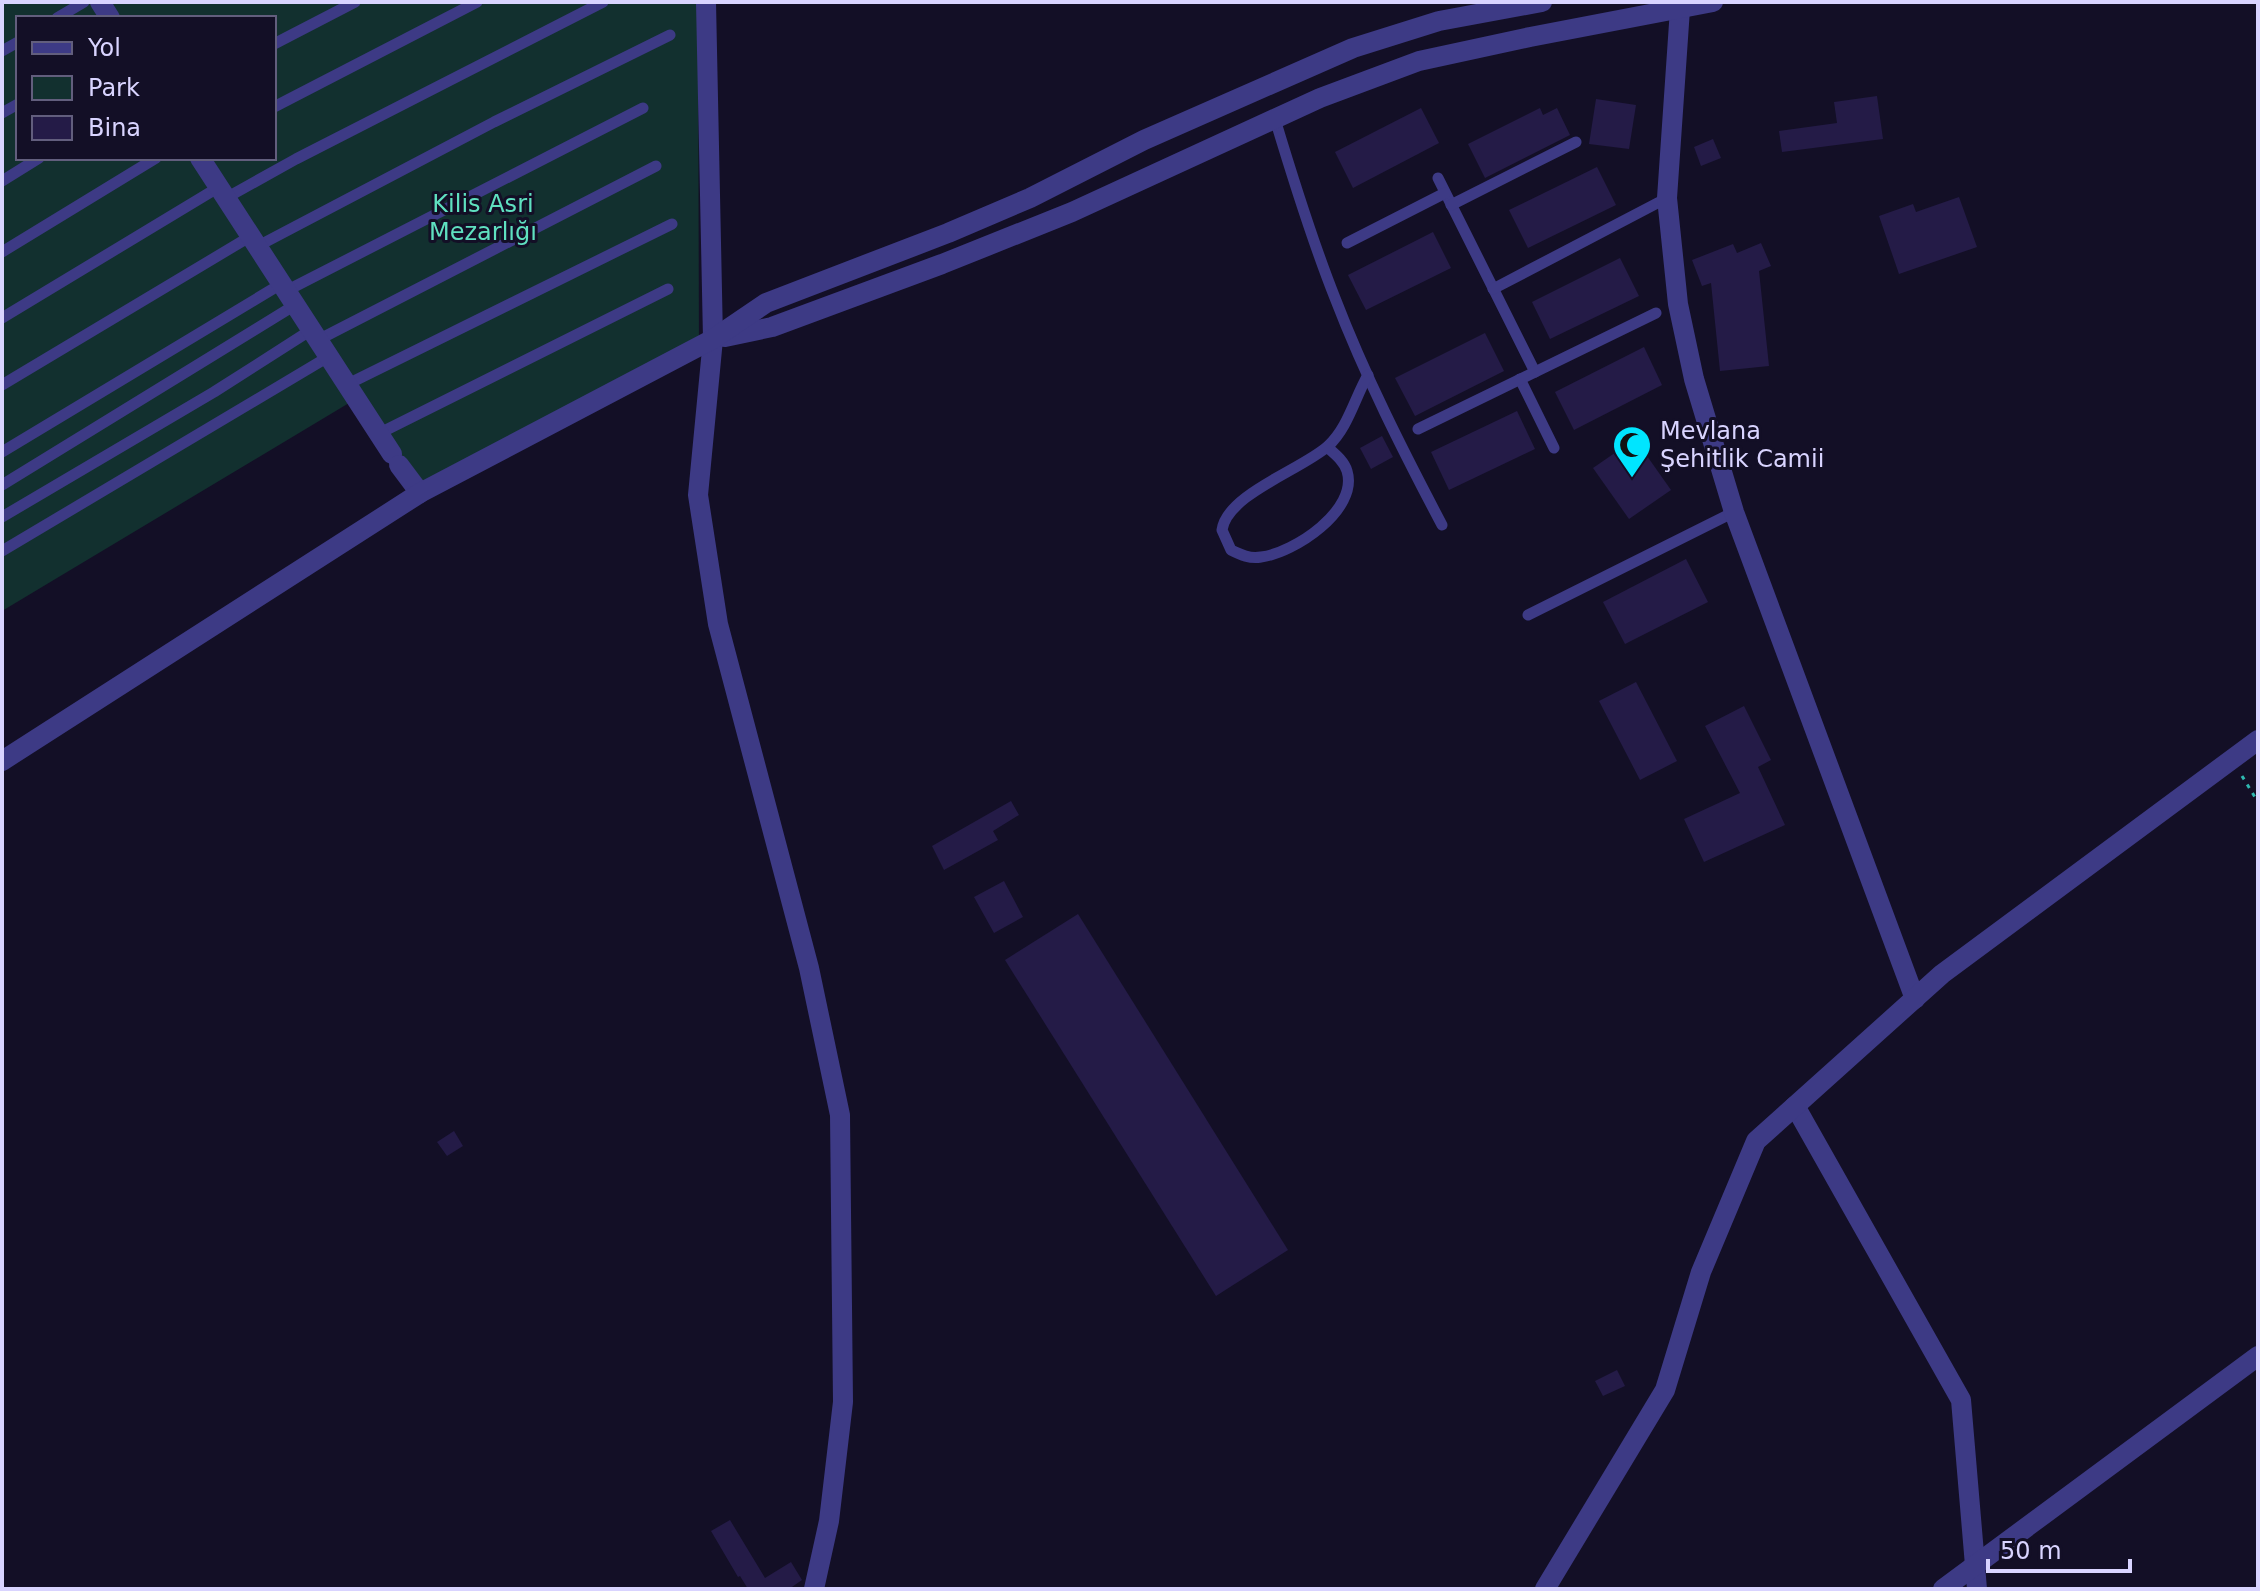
<svg xmlns="http://www.w3.org/2000/svg" width="2260" height="1591" font-family="'DejaVu Sans',sans-serif">
<style>
.green{fill:#12302f;fill-rule:evenodd}
.building{fill:#241b47}
.lines{fill:none;stroke-linecap:round;stroke-linejoin:round}
.path{stroke:#2fb8b0;stroke-width:3;stroke-dasharray:4 6;stroke-linecap:butt}
.service{stroke:#3d3a85;stroke-width:11}
.minor{stroke:#3d3a85;stroke-width:20}
.tertiary{stroke:#3d3a85;stroke-width:20}
.labels{text-anchor:middle;stroke-width:6;stroke-linejoin:round;paint-order:stroke}
.park-label{font-size:24px;fill:#5fe0c0;stroke:#130f26}
.poi-label{font-size:24px;fill:#d9d4ff;stroke:#130f26;text-anchor:start}
</style>
<rect width="100%" height="100%" fill="#130f26"/>
<path class="green" d="M 2,2 L 698,2 L 699,356 L 430,494 L 359,397 L 2,611 ZM 18,18 L 274,18 L 274,158 L 18,158 Z"/>
<g class="building">
<polygon points="1877,96 1883,139 1782,152 1779,131 1837,123 1834,102"/>
<polygon points="1596,99 1636,105 1629,149 1589,144"/>
<polygon points="1421,108 1439,143 1353,188 1335,152"/>
<polygon points="1540,108 1543,115 1557,108 1570,135 1485,178 1468,144"/>
<polygon points="1713,139 1721,158 1701,166 1694,147"/>
<polygon points="1597,167 1616,205 1528,248 1509,210"/>
<polygon points="1959,197 1977,247 1899,274 1879,216 1913,204 1916,212"/>
<polygon points="1433,232 1451,268 1366,310 1348,275"/>
<polygon points="1761,243 1771,266 1759,271 1769,366 1720,371 1711,283 1702,286 1692,260 1733,244 1737,253"/>
<polygon points="1620,258 1639,296 1550,339 1532,302"/>
<polygon points="1485,333 1504,371 1415,416 1395,378"/>
<polygon points="1644,347 1662,385 1574,430 1555,392"/>
<polygon points="1517,411 1535,449 1449,490 1431,452"/>
<polygon points="1382,436 1393,457 1371,469 1360,448"/>
<polygon points="1635,439 1671,490 1629,519 1593,468"/>
<polygon points="1686,559 1708,602 1625,644 1603,602"/>
<polygon points="1636,682 1677,761 1640,780 1599,701"/>
<polygon points="1744,706 1771,760 1758,767 1785,825 1704,862 1684,819 1740,793 1705,726"/>
<polygon points="1011,801 1019,815 993,831 998,840 944,870 932,846"/>
<polygon points="1004,881 1023,917 994,933 974,897"/>
<polygon points="1078,914 1288,1250 1216,1296 1005,960"/>
<polygon points="454,1131 463,1146 447,1156 437,1142"/>
<polygon points="1617,1370 1625,1386 1603,1396 1595,1381"/>
<polygon points="730,1520 765,1578 791,1562 802,1580 789,1589 748,1589 740,1576 738,1577 711,1531"/>
</g>
<g class="lines">
<polyline class="path" points="2242,776 2258,802"/>
<g class="service">
<polyline points="57,18 84,2"/>
<polyline points="274,44 355,2"/>
<polyline points="2,51 18,42"/>
<polyline points="274,107 477,2"/>
<polyline points="2,113 18,104"/>
<path d="M 1275,119 C 1293,179 1312,240 1335,298 C 1365,376 1403,451 1442,525"/>
<polyline points="1438,178 1535,372"/>
<polyline points="2,181 39,158"/>
<polyline points="226,198 296,159 603,2"/>
<polyline points="1451,205 1576,142"/>
<polyline points="1347,243 1445,193"/>
<polyline points="258,246 494,122 670,35"/>
<polyline points="2,252 156,158"/>
<polyline points="1493,289 1667,198"/>
<polyline points="286,291 643,108"/>
<polyline points="2,318 219,187"/>
<polyline points="318,340 656,166"/>
<polyline points="1520,379 1554,448"/>
<polyline points="2,385 251,236"/>
<polyline points="346,385 672,224"/>
<polyline points="1418,429 1656,313"/>
<polyline points="378,434 668,289"/>
<path d="M 1327,447 C 1335,454 1344,461 1347,471 C 1359,510 1294,553 1261,557 C 1250,559 1241,555 1231,550 L 1222,530 C 1227,494 1303,469 1328,446 C 1348,428 1355,397 1368,375"/>
<polyline points="2,452 281,284"/>
<polyline points="2,485 295,305"/>
<polyline points="2,517 214,392 311,330"/>
<polyline points="2,551 328,357"/>
<polyline points="1528,615 1734,512"/>
</g>
<g class="minor">
<polyline points="100,2 110,18"/>
<polyline points="1684,2 1680,9 1667,198 1678,304 1694,379 1734,512 1915,999"/>
<polyline points="200,158 392,454"/>
<polyline points="399,465 420,493"/>
<polyline points="1795,1106 1961,1400 1977,1589"/>
<polyline points="1545,1589 1665,1390 1701,1272 1756,1141 1942,974 2258,740"/>
<polyline points="1943,1589 2258,1356"/>
</g>
<g class="tertiary">
<polyline points="706,2 713,339 698,495 718,624 809,968 840,1115 843,1402 829,1521 814,1589"/>
<polyline points="725,337 772,327 942,264 1072,212 1320,98 1419,61 1530,37 1713,2"/>
<polyline points="2,761 420,493 713,339 766,303 948,233 1030,198 1144,140 1353,48 1439,21 1542,2"/>
</g>
</g>
<defs>
<symbol id="mosque-pin" viewBox="-11 -11 22 30"><path d="M0 17L-7.5 6A9.5 9.5 0 1 1 7.5 6Z" fill="#00e5ff" stroke="#130f26"/><path d="M3.5-4.9A6 6 0 1 0 3.5 4.9A5 5 0 1 1 3.5-4.9Z" fill="#111"/></symbol>
</defs>
<g fill-rule="evenodd">
<use href="#mosque-pin" x="1610" y="423" width="44" height="60"/>
</g>
<g class="labels">
<g class="park-label">
<text x="483" y="212">Kilis Asri<tspan x="483" dy="28">Mezarlığı</tspan></text>
</g>
<g class="poi-label">
<text x="1660" y="439">Mevlana<tspan x="1660" dy="28">Şehitlik Camii</tspan></text>
</g>
</g>
<rect width="2260" height="1591" fill="none" stroke="#d9d4ff" stroke-width="8"/>
<rect x="16" y="16" width="260" height="144" fill="#130f26" stroke="#625e7d" stroke-width="2"/>
<rect x="32" y="42" width="40" height="12" fill="#3d3a85" stroke="#625e7d" stroke-width="2"/>
<text x="88" y="56" font-size="24" fill="#d9d4ff">Yol</text>
<rect x="32" y="76" width="40" height="24" fill="#12302f" stroke="#625e7d" stroke-width="2"/>
<text x="88" y="96" font-size="24" fill="#d9d4ff">Park</text>
<rect x="32" y="116" width="40" height="24" fill="#241b47" stroke="#625e7d" stroke-width="2"/>
<text x="88" y="136" font-size="24" fill="#d9d4ff">Bina</text>
<path d="M1988 1559v12h142v-12" fill="none" stroke="#d9d4ff" stroke-width="4"/>
<text x="2000" y="1559" font-size="24" fill="#d9d4ff" stroke="#130f26" stroke-width="6" paint-order="stroke">50 m</text>
</svg>
